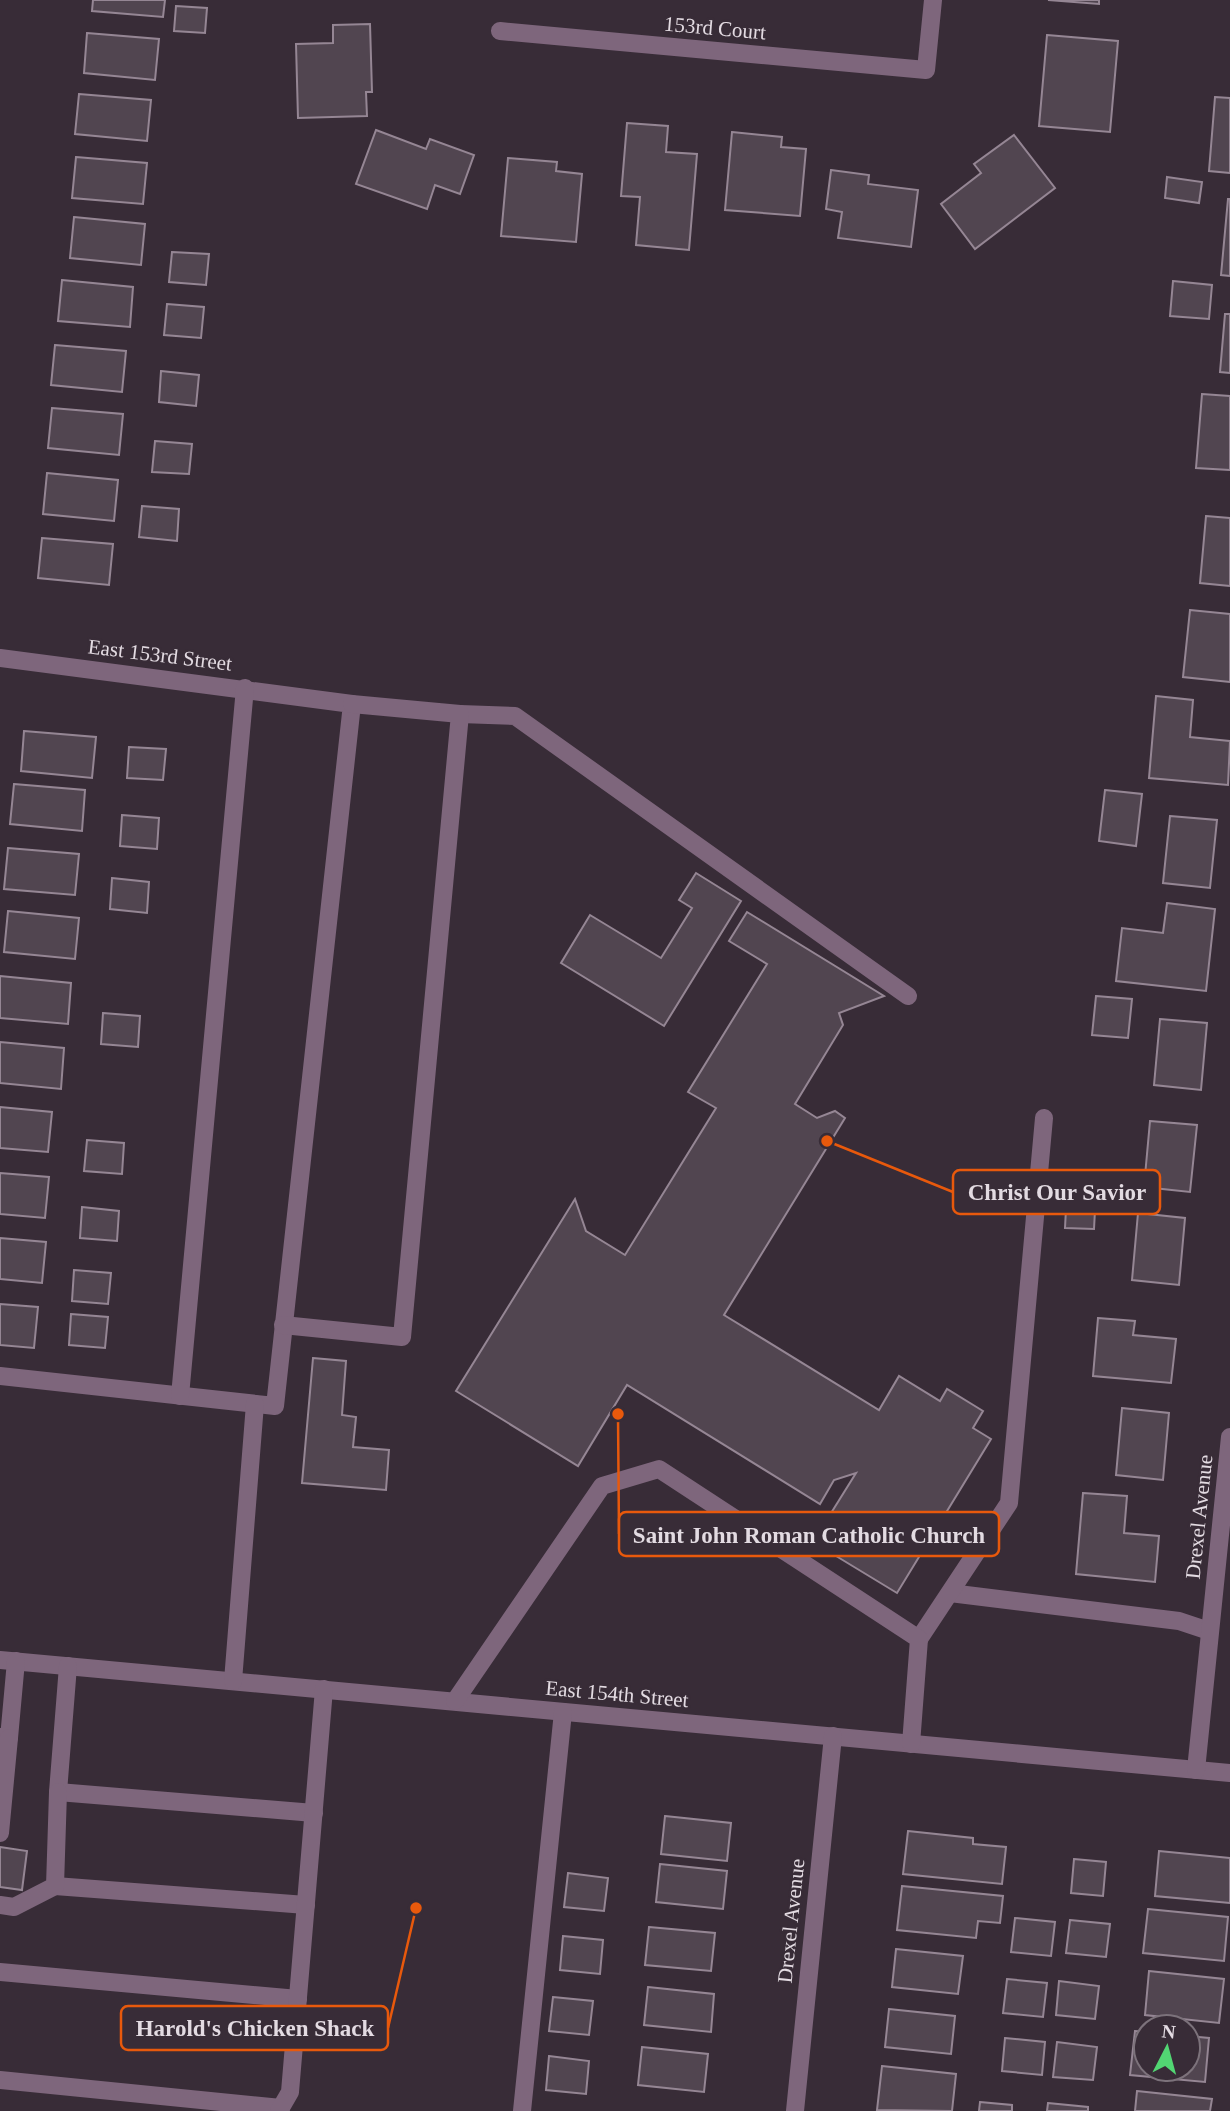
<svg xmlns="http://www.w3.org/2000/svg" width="1230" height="2111" font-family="'Times New Roman',serif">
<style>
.building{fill:#514550;stroke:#958694;stroke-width:2}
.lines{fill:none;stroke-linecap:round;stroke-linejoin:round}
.minor{stroke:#7e667c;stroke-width:18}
.labels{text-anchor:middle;stroke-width:5;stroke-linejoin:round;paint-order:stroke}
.street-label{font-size:21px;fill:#e3dbe2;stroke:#382c37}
.leader{fill:none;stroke:#e8590c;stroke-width:2.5}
.callout-dot{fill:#e8590c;stroke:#382c37;stroke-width:2.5}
.callout{fill:#382c37;stroke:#e8590c;stroke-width:2.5}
.callout-label{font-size:23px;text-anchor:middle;font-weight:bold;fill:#e3dbe2}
</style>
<rect width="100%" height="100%" fill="#382c37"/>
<g class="building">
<polygon points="93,0 165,0 163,17 92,11"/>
<polygon points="1048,0 1099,0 1099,4"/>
<polygon points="176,6 207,8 205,33 174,31"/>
<polygon points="370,24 372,92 366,92 367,116 298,118 296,44 333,43 333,25"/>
<polygon points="87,33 159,39 155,80 84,73"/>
<polygon points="1047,35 1118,41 1110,132 1039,126"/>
<polygon points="79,94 151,100 147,141 75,134"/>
<polygon points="1215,97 1230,98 1230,173 1209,171"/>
<polygon points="627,123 668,126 666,152 697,154 689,250 636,245 640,197 621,196"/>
<polygon points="376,130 426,149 430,139 474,155 460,194 435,185 427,209 356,184"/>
<polygon points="732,132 782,137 781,147 806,149 800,216 725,210"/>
<polygon points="1014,135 1055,188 975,249 941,204 981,173 974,164"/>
<polygon points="76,157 147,163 143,204 72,198"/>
<polygon points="508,158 557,162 556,171 582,174 576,242 501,236"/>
<polygon points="831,170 869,175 868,184 918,190 911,247 838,238 842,212 826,209"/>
<polygon points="1167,177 1202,182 1199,203 1165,198"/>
<polygon points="1228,199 1230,199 1230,276 1221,275"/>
<polygon points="74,217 145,224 141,265 70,258"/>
<polygon points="172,252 209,254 206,285 169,282"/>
<polygon points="62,280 133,287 130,327 58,321"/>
<polygon points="1173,281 1212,285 1209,319 1170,316"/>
<polygon points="167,304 204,307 201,338 164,335"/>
<polygon points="1225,314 1230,314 1230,373 1220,372"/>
<polygon points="55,345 126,351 122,392 51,385"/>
<polygon points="161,371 199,375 196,406 159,402"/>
<polygon points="1202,394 1230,396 1230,470 1196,468"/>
<polygon points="52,408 123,414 119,455 48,448"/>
<polygon points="155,441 192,444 189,474 152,472"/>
<polygon points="47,473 118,480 114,521 43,514"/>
<polygon points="142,506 179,509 177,541 139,537"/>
<polygon points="1206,516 1230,518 1230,586 1200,583"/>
<polygon points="42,538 113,544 109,585 38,578"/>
<polygon points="1190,610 1230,614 1230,682 1183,677"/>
<polygon points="1156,696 1193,700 1190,737 1230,741 1228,785 1149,778"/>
<polygon points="24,731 96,737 92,778 21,771"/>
<polygon points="129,747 166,749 163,780 127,778"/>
<polygon points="14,784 85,790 82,831 10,824"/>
<polygon points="1105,790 1142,794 1136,846 1099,841"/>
<polygon points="122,815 159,818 157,849 120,846"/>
<polygon points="1170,816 1217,820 1210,888 1163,883"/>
<polygon points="8,848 79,854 75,895 4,889"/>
<polygon points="696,873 741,901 664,1026 561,963 590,915 661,958 692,908 679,900"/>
<polygon points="112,878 149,882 147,913 110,909"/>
<polygon points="1167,903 1215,909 1206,991 1116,981 1122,928 1163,933"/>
<polygon points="8,911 79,918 75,959 4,952"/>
<polygon points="747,912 884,996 839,1013 843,1025 795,1104 817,1118 835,1111 845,1118 724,1315 879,1410 899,1376 940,1401 947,1389 983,1411 973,1428 991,1439 897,1593 813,1542 856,1473 834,1480 820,1504 627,1385 578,1466 456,1391 575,1199 586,1231 625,1255 716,1108 688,1092 767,964 729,941"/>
<polygon points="0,976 71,983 68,1024 0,1018"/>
<polygon points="1096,996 1132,999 1128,1038 1092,1035"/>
<polygon points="103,1013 140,1016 138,1047 101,1044"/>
<polygon points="1160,1019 1207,1023 1201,1090 1154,1085"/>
<polygon points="0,1042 64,1048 61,1089 0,1083"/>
<polygon points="0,1107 52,1112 48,1152 0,1148"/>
<polygon points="1150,1121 1197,1125 1190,1192 1144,1187"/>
<polygon points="87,1140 124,1143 122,1174 84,1171"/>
<polygon points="0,1173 49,1177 45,1218 0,1214"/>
<polygon points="1067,1189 1096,1191 1094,1229 1065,1228"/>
<polygon points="82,1207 119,1211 117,1241 80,1238"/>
<polygon points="1138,1213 1185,1218 1179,1285 1132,1280"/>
<polygon points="0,1238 46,1242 42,1283 0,1279"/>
<polygon points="74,1270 111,1273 108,1304 72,1301"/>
<polygon points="0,1304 38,1307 34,1348 0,1345"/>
<polygon points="71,1314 108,1317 105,1348 69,1345"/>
<polygon points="1098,1318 1135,1321 1133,1335 1176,1339 1171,1383 1093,1376"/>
<polygon points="313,1358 346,1361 342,1415 356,1417 353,1447 389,1450 386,1490 302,1483"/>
<polygon points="1122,1408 1169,1413 1163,1480 1116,1475"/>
<polygon points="1083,1493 1127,1496 1124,1533 1159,1536 1155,1582 1076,1574"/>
<polygon points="665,1816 731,1823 727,1861 661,1854"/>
<polygon points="908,1831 973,1838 973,1844 1006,1847 1002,1884 903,1874"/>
<polygon points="0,1847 27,1851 22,1890 0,1887"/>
<polygon points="1159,1851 1230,1858 1230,1903 1155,1896"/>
<polygon points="1074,1859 1106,1862 1103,1896 1071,1893"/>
<polygon points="660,1864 727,1871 723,1909 656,1902"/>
<polygon points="568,1873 608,1878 604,1911 564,1907"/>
<polygon points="902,1886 1003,1896 1000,1923 978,1921 976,1938 897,1930"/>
<polygon points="1148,1909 1228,1917 1224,1961 1143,1953"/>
<polygon points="1015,1918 1055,1922 1051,1956 1011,1952"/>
<polygon points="1070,1920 1110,1924 1106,1957 1066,1953"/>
<polygon points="649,1927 715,1933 711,1971 645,1965"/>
<polygon points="563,1936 603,1940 600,1974 560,1970"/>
<polygon points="896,1949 963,1956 958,1994 892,1987"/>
<polygon points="1149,1971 1224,1979 1219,2023 1145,2015"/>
<polygon points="1007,1979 1047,1983 1043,2017 1003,2013"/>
<polygon points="1059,1981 1099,1986 1095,2019 1056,2015"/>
<polygon points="648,1987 714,1994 711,2032 644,2025"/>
<polygon points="553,1997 593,2001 589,2035 549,2031"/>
<polygon points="889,2009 955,2016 951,2054 885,2047"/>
<polygon points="1135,2031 1146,2032 1146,2069 1188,2069 1188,2036 1209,2038 1205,2082 1130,2075"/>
<polygon points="1005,2038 1045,2042 1042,2075 1002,2071"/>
<polygon points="1057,2042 1097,2047 1093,2080 1053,2077"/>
<polygon points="642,2047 708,2054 704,2092 638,2085"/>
<polygon points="549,2056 589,2061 586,2094 546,2090"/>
<polygon points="882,2066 956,2074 952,2111 877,2110"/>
<polygon points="1137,2091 1212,2099 1210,2111 1135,2111"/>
<polygon points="980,2102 1012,2105 1012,2111 979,2111"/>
<polygon points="1048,2103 1088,2107 1088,2111 1047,2111"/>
</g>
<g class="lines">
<g class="minor">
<polyline points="500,31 926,70 933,0"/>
<polyline points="0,658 352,704 275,1406 0,1376"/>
<polyline points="460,714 515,716 908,996"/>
<polyline points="283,1325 402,1337 460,714 352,704"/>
<polyline points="180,1396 245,688"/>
<polyline points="950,1593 1179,1621 1209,1631"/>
<polyline points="919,1639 1009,1503 1044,1118"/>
<polyline points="0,1660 1230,1773"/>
<polyline points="68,1666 58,1792 314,1813"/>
<polyline points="233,1681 255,1404"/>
<polyline points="455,1701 602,1486 659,1469 919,1639 911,1744"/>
<polyline points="0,1737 9,1738 16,1661"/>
<polyline points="1196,1770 1230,1437"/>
<polyline points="0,1833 9,1738"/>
<polyline points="55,1886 306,1905"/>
<polyline points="0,1905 14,1907 55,1886 58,1792"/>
<polyline points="0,1972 298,1999"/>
<polyline points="0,2080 281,2108"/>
<polyline points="279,2111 290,2092 324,1689"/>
<polyline points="522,2111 563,1712"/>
<polyline points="795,2111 833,1736"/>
</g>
</g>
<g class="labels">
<g class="street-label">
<text transform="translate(715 28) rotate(5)" y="7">153rd Court</text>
<text transform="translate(160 655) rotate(7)" y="7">East 153rd Street</text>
<text transform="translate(1199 1517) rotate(-84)" y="7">Drexel Avenue</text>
<text transform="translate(617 1694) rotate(5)" y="7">East 154th Street</text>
<text transform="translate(791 1921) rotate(-84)" y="7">Drexel Avenue</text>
</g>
</g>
<path class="leader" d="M827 1141L953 1192M618 1414L619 1534M416 1908L388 2028"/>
<g class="callout-dot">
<circle cx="827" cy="1141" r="7"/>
<circle cx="618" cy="1414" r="7"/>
<circle cx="416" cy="1908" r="7"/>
</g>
<g class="callout">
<rect x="953" y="1170" width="207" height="44" rx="7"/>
<rect x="619" y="1512" width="380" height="44" rx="7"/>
<rect x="121" y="2006" width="267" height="44" rx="7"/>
</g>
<g class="callout-label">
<text x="1057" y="1200">Christ Our Savior</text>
<text x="809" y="1543">Saint John Roman Catholic Church</text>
<text x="255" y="2036">Harold's Chicken Shack</text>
</g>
<g transform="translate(1167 2048) rotate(6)"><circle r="33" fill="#382c37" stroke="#7c727b" stroke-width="2"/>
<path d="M0-5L12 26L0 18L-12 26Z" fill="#52d673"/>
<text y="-10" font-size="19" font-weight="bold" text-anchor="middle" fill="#e3dbe2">N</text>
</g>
</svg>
